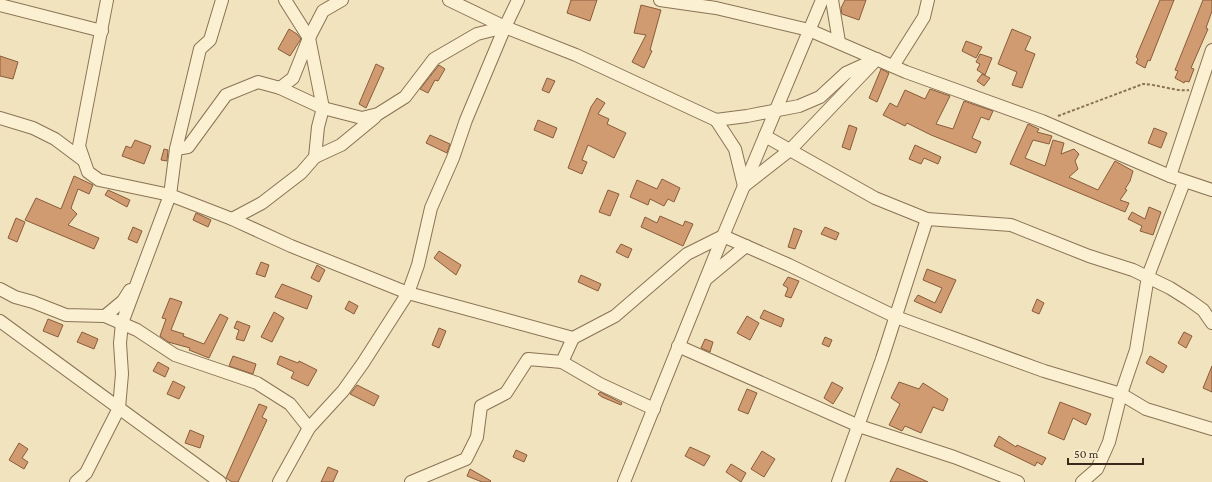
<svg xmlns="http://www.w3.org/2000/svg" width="1212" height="482" font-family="'Crimson Pro',serif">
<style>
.building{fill:#d19b71;stroke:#8a5c3a}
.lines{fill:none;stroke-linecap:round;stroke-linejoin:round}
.minor-casing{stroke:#8a7355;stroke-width:14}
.path{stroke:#8a7355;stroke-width:2;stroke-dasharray:3 2;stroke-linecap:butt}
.minor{stroke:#fbf0d1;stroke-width:12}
</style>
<rect width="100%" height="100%" fill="#f0e3be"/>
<g class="building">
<polygon points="571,0 597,0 590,21 567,13"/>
<polygon points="845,0 866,0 859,20 842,14 841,8"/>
<polygon points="1160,0 1174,0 1150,61 1148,60 1145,68 1136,63 1138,59 1136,57"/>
<polygon points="1203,0 1212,0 1212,11 1206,28 1208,29 1191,68 1194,69 1189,82 1185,81 1184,83 1175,78 1178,71 1175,70"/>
<polygon points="641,5 661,10 650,50 652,51 644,68 632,62 646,35 634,33"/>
<polygon points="289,29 297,34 301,39 290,56 278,49"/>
<polygon points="1012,29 1031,37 1025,50 1035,54 1022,88 1012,85 1017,72 998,64"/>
<polygon points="966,41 982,47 976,58 962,51"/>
<polygon points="980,54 992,58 985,75 977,70 980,64 976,62"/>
<polygon points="0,56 18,62 13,79 0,76"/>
<polygon points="376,64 384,68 366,108 359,104"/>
<polygon points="439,65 445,69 438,81 435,80 428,93 420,89"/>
<polygon points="881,69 889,73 877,102 869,98"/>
<polygon points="982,74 990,78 984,86 977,81"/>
<polygon points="547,78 555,81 549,93 542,90"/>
<polygon points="930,89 950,96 936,124 953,129 964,101 993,111 989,120 981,117 972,138 981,142 976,153 931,135 907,123 905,126 883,115 890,103 897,107 905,90 925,99"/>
<polygon points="597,98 605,103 598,114 609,119 607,124 626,133 614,158 588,145 582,160 587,162 582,174 568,168 591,107"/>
<polygon points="538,120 557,128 553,138 534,130"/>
<polygon points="1028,124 1039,129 1037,132 1052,136 1049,144 1033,140 1025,158 1045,166 1053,140 1064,143 1061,154 1074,149 1079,154 1075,161 1078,169 1069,177 1098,190 1115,161 1133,171 1130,181 1125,189 1127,190 1120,200 1129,203 1125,212 1010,164"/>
<polygon points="849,125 857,128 850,150 842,147"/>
<polygon points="1154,128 1167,133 1161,148 1148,143"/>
<polygon points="430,135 450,144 447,153 426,143"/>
<polygon points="135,140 151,146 144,164 122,156 126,146 131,148"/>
<polygon points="915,145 941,157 938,164 924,158 921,164 909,159"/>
<polygon points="164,149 168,150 167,161 161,160"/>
<polygon points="74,176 93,185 89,194 78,189 71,208 77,214 68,225 99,238 94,249 25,220 36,198 61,209"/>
<polygon points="662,179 680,188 674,202 668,199 664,206 650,199 648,205 630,197 637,180 657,189"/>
<polygon points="108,190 130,200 127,207 105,195"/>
<polygon points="608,190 619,194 610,216 599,212"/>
<polygon points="1149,207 1161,212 1153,235 1140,231 1142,226 1128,219 1132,212 1145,219"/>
<polygon points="196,213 211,220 208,227 193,220"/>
<polygon points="660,216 683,226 685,221 693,224 683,246 641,227 645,217 657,223"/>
<polygon points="16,218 25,222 17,242 8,238"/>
<polygon points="133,227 142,231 137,243 128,239"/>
<polygon points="825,227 839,233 836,240 821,234"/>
<polygon points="794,228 802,231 795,249 788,247"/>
<polygon points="621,244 632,249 628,258 616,252"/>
<polygon points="439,251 461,265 456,275 434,258"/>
<polygon points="261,262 269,265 265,277 256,274"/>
<polygon points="317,265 325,270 319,282 311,278"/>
<polygon points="927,269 956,280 941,313 914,301 918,295 935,303 942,288 923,280"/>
<polygon points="581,275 601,284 598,291 578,282"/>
<polygon points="788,277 799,281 791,298 785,296 788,288 783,285"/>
<polygon points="282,284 312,296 307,309 275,297"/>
<polygon points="170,298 182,302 171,330 184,334 183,336 204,344 220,314 228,318 209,358 189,350 190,348 168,342 160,336 166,319 162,318"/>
<polygon points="1037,299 1044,303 1039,314 1032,311"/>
<polygon points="349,301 358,306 354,314 345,309"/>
<polygon points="764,310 784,319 781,327 760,318"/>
<polygon points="274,312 284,318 272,342 261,337"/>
<polygon points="747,316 759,323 750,340 737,333"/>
<polygon points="48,319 63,325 58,337 43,331"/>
<polygon points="237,321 250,326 244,341 236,339 239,330 234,328"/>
<polygon points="439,328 446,331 439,348 432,345"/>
<polygon points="82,332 98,339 94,349 77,342"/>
<polygon points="1184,332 1192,336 1186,348 1178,343"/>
<polygon points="825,337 832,340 829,347 822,344"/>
<polygon points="705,339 713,342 710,352 701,348"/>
<polygon points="233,356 256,364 253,374 229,366"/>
<polygon points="280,356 298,363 299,361 317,370 308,386 291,378 294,372 277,364"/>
<polygon points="1150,356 1167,366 1163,373 1146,363"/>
<polygon points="158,362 169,368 165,377 153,371"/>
<polygon points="1212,366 1212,392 1203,388"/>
<polygon points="173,381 185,387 179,399 167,394"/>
<polygon points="832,382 843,388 833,404 824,398"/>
<polygon points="899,382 919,389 923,383 948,399 943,411 933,407 921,433 905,426 902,431 889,425 900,404 891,398"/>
<polygon points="357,385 379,396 374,406 350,394"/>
<polygon points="747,389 757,393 748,414 738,410"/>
<polygon points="600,392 622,403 621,405 602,397 598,394"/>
<polygon points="1060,402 1091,414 1086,425 1073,418 1064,440 1048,433"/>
<polygon points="259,404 267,407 262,417 267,420 238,482 232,482 226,478"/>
<polygon points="190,430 204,436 200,448 185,443"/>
<polygon points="999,436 1016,447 1017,445 1046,458 1042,465 1037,462 1035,466 994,446"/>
<polygon points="19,443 28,449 22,458 28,462 24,469 9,460"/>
<polygon points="690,447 710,456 704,466 685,456"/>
<polygon points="516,450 527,455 524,462 513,457"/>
<polygon points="762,451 775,459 764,477 751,469"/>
<polygon points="731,464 746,473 741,482 726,472"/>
<polygon points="328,467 338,471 333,482 321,482"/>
<polygon points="897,468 904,471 928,482 890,482"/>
<polygon points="470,469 491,481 490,482 482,482 467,476"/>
</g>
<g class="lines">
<defs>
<g id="minor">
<polyline points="107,0 79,146 88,172 99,180 170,195 232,219 291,246 408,293 573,338 615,316 687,254 723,236 789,265 896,317 1044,371 1121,394 1146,409 1212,429"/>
<polyline points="449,0 505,27 576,55 716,120 747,116 799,106 820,97 846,73 877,59"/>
<polyline points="660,0 716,8 809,30 906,72 1042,121 1170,176 1212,190"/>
<polyline points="832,0 839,42"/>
<polyline points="0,5 102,31"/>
<polyline points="893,66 924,17 928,0"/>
<polyline points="280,88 293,78 309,38 323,11 342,0"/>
<polyline points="0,118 33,128 55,139 83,160"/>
<polyline points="716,120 735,149 744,186 790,150 873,63"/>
<polyline points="765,136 875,198 927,219 1011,225 1089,256 1133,270 1170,288 1189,300 1203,310 1212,323"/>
<polyline points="176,149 188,147 226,95 258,82 280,88 323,108 362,118 378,114 405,97 434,59 477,34 505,27"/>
<polyline points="315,157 341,145 375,117"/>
<polyline points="1170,176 1212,50"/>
<polyline points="232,219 262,203 301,173 315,157 318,127 323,108 309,38 285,0"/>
<polyline points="706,279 746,246"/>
<polyline points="0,289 15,297 33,302 66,315 105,316 123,301 130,290"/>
<polyline points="105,316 137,330 175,355 257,383 290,404 309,428"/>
<polyline points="0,321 220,482"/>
<polyline points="678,346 859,426 954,457 1018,482"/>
<polyline points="562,362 573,338"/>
<polyline points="76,482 86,473 119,408 122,374 120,343 122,323 170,195 176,149 200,49 210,40 222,0"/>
<polyline points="279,482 309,428 343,391 363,363 408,293 418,265 431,208 453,158 466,120 505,27 518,0"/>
<polyline points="411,482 466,459 477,437 481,406 506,393 528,359 562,362 600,384 654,409"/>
<polyline points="624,482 723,236 822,0"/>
<polyline points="838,482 882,359 927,219"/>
<polyline points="1082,482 1097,469 1109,442 1121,394 1136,350 1148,276 1184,182"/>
</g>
</defs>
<use href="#minor" class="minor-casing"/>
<path class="path" d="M 1058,116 L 1143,84 C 1156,84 1177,92 1189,90"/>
<use href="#minor" class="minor"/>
</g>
<path d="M1068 458v6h75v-6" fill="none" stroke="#382a1b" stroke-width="2"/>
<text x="1074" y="458" font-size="12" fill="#382a1b" stroke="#f7ecce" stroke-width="3" paint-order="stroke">50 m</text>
</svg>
